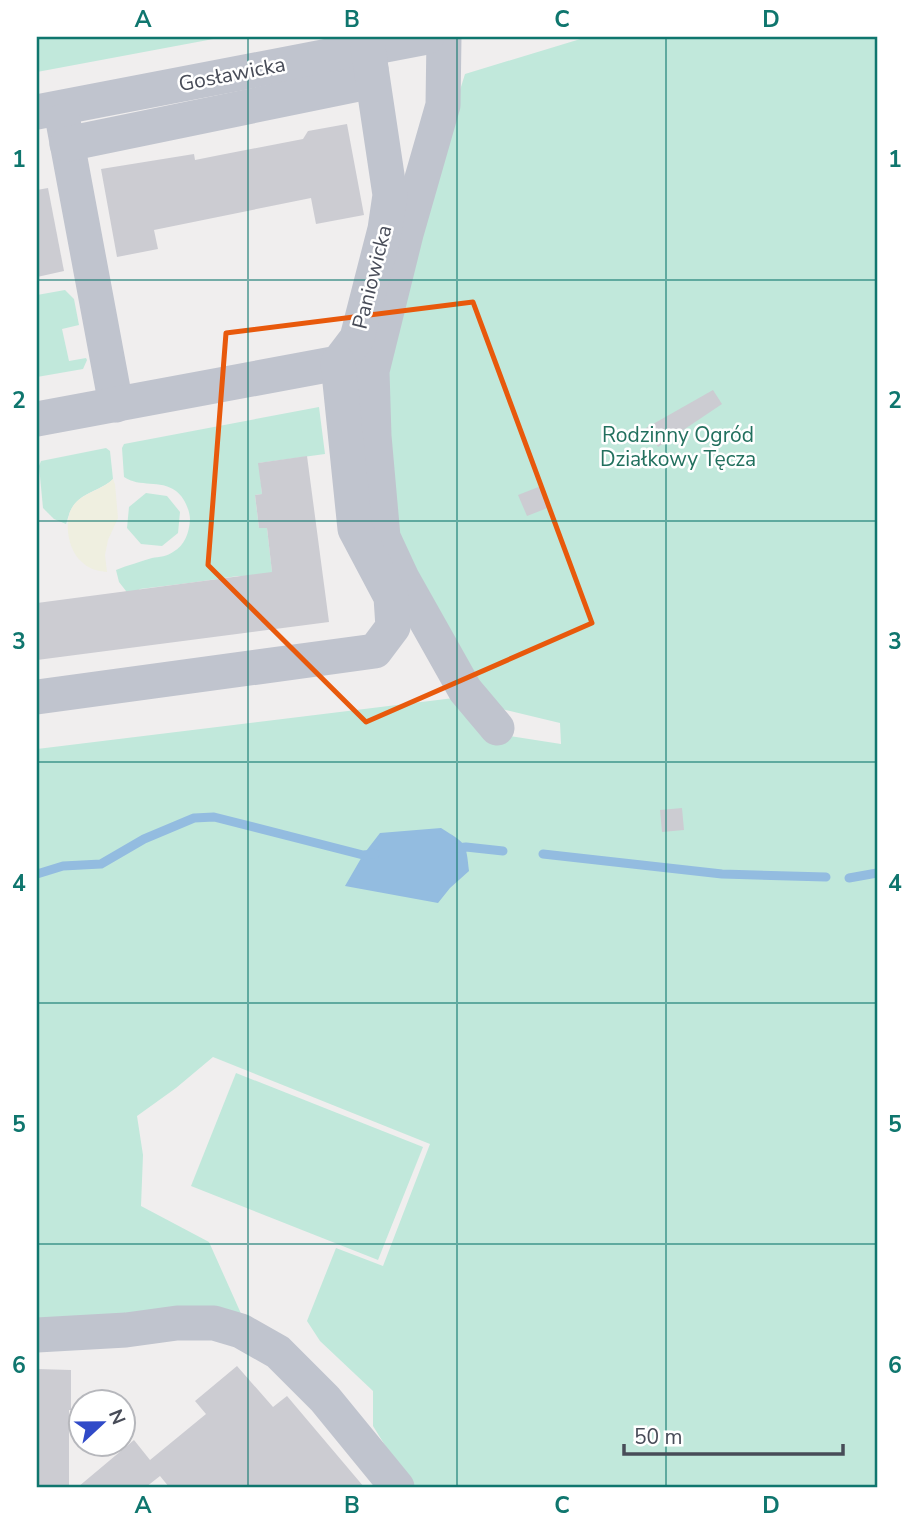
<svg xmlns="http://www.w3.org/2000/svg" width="914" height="1524" font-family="'Nunito Sans',sans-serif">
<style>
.green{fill:#c1e8db}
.sand{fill:#efefe0}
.water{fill:#93bce0}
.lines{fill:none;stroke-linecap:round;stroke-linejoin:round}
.stream{stroke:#93bce0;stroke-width:9}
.building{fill:#ccccd2}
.minor{stroke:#c0c4ce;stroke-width:35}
.marked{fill:none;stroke:#e8590c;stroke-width:5;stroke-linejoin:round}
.grid{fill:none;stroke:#0f766e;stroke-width:2;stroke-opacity:0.55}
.labels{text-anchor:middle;stroke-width:5;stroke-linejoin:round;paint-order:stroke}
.street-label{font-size:21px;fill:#484c58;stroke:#fff}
.park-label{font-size:21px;fill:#22705e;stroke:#fff}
.neatline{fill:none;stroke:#0f766e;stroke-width:2.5}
.grid-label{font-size:23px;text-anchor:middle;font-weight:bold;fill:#0f766e}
</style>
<rect width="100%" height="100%" fill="#f0eeee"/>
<g class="green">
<polygon points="37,37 224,37 37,72"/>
<polygon points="587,37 877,37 877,1487 411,1487 373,1426 373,1391 320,1341 307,1321 336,1248 383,1266 430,1144 213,1057 176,1088 137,1116 143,1155 141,1206 209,1242 243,1318 37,1324 37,749 454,698 491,733 561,744 560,723 489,706 404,556 392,501 385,375 432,180 465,74"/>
<polygon points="65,290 74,299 79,325 62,329 69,361 86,358 87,360 83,369 37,377 37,295"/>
<path d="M 319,407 L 325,454 L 259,463 L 262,494 L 255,495 L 259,528 L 267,528 L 273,580 L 238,576 L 189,583 L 140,589 L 127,599 L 126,591 L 119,582 L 116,570 C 128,565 140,562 152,558 C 159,557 168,556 173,552 C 185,545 189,533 190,520 C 190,510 184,497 176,491 C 160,479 140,488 124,477 L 122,448 L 124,444 Z"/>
<path d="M 106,448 L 110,451 L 113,479 C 101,491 81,492 72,508 C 69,512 68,519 66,524 L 54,519 L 43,508 L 39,466 L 41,461 Z"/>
<polygon points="146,493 167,496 180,512 178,533 162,546 141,544 127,528 129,507"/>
<polygon points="236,1073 423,1147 378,1260 191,1186"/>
</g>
<path class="sand" d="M 113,479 L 115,484 L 118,518 L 108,540 L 105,555 L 107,572 C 97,571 89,569 82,562 C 68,551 63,521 73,506 C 83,492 101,491 113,479 Z"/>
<path class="water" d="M 441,828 C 466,844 466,841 469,871 L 450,888 L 438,903 L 345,886 L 363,855 L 380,833 Z"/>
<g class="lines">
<g class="stream">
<polyline points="455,848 466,847 503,851"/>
<polyline points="543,854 722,874 826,877"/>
<polyline points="37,874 63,866 101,864 144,839 194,818 214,817 363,855 375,854"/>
<polyline points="849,878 877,873"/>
</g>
</g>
<g class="building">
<polygon points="347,124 364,215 316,224 311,198 154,230 158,249 117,257 101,169 194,154 195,160 220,155 303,139 308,131"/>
<polygon points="48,188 64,271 37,277 37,190"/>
<polygon points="713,390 722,404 658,447 646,428"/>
<polygon points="307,456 329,622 37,660 37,603 272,572 267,528 259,528 255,495 262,494 258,463"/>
<polygon points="541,486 550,507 527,516 518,495"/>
<polygon points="682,808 684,830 662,832 660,810"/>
<polygon points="237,1366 273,1407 287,1396 364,1487 169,1487 160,1476 146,1487 78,1487 134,1440 150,1460 206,1414 195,1401"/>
<polygon points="37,1369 71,1370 71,1410 69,1410 69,1487 37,1487"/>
</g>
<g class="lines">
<g class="minor">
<polyline points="444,37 443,105 406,234 372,371 374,436 383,537 402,578 465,690 497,728"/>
<polyline points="37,112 427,37"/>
<polyline points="63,121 116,405"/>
<polyline points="67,144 358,84 371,69"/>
<polyline points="37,419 338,363 357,338 385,229 390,195 368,48"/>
<polyline points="37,697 375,651 393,627 391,597 355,529 338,363"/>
<polyline points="37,1335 126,1330 177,1323 214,1323 241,1331 278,1352 325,1399 397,1487"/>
</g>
</g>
<path class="marked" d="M 473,302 L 592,623 L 366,722 L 208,565 L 226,333 Z"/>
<path class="grid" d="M 248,37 L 248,1487M 457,37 L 457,1487M 666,37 L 666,1487M 37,280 L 877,280M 37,521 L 877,521M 37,762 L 877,762M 37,1003 L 877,1003M 37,1244 L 877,1244"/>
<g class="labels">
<g class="street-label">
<text transform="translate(232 74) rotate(-11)" y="7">Gosławicka</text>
<text transform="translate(372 277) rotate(-76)" y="7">Paniowicka</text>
</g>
<g class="park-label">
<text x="678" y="442">Rodzinny Ogród<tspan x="678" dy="24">Działkowy Tęcza</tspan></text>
</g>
</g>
<rect width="914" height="1524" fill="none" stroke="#ffffff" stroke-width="77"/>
<g transform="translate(102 1423) rotate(68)"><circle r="33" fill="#ffffff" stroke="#b6b7bc" stroke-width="2"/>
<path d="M0-5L12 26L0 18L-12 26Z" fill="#304ac8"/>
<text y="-10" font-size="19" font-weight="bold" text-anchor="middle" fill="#484c58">N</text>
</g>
<path d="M624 1444v10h219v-10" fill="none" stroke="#484c58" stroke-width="3.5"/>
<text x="634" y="1444" font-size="21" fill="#484c58" stroke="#ffffff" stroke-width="5" paint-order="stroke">50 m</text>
<rect x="38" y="38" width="838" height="1448" class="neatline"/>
<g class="grid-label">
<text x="143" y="27">A</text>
<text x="352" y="27">B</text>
<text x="562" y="27">C</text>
<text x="771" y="27">D</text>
<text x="19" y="167">1</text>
<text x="895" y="167">1</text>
<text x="19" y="408">2</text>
<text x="895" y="408">2</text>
<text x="19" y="649">3</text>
<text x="895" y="649">3</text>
<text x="19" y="891">4</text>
<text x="895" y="891">4</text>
<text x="19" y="1132">5</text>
<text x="895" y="1132">5</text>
<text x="19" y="1373">6</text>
<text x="895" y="1373">6</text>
<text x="143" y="1513">A</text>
<text x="352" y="1513">B</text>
<text x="562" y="1513">C</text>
<text x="771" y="1513">D</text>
</g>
</svg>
